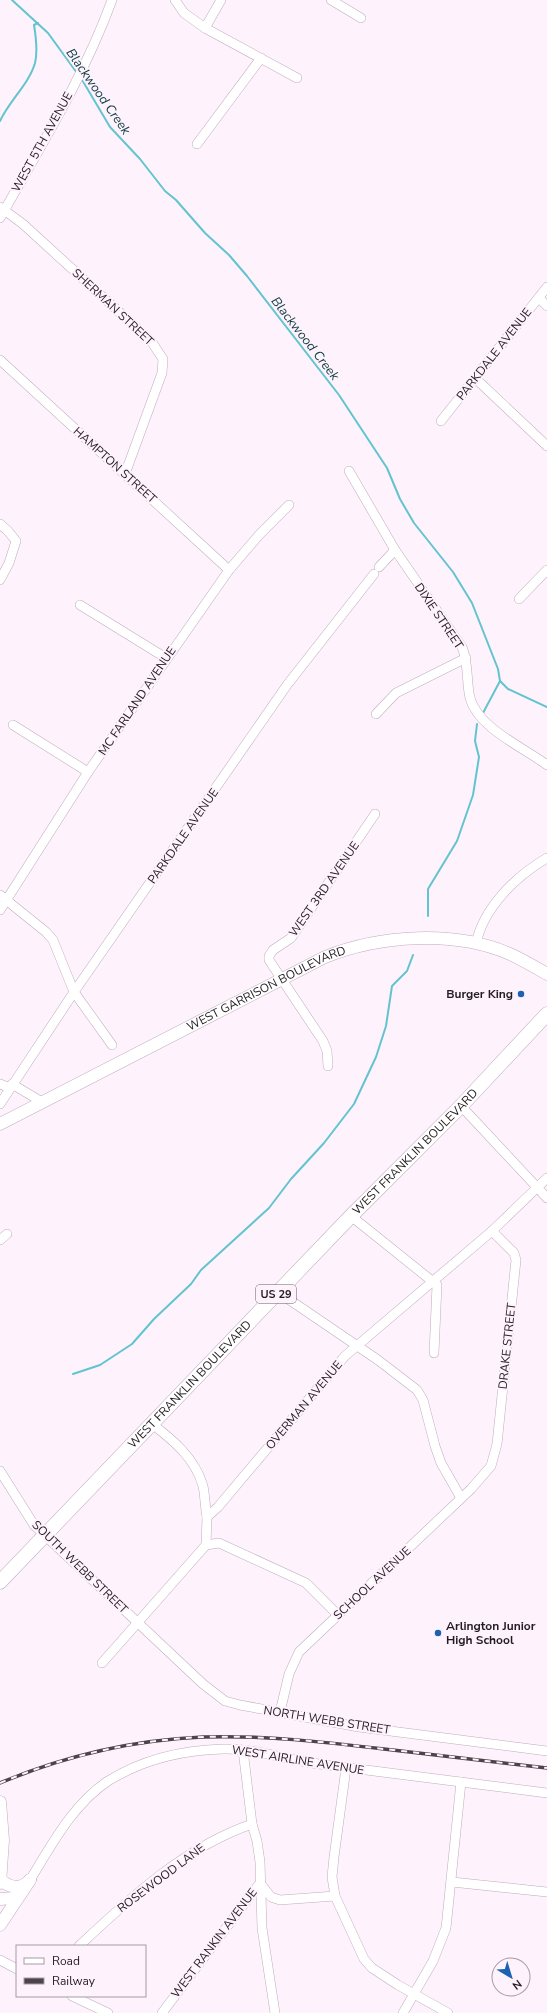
<svg xmlns="http://www.w3.org/2000/svg" width="547" height="2013" font-family="'Nunito Sans',sans-serif">
<style>
.lines{fill:none;stroke-linecap:round;stroke-linejoin:round}
.stream{stroke:#62c4cf;stroke-width:2}
.minor-casing{stroke:#bfacbd;stroke-width:10}
.secondary-casing{stroke:#bfacbd;stroke-width:13}
.primary-casing{stroke:#bfacbd;stroke-width:15}
.minor{stroke:#fff;stroke-width:9}
.secondary{stroke:#fff;stroke-width:12}
.primary{stroke:#fff;stroke-width:14}
.rail-casing{stroke:#4c444b;stroke-width:3.5}
.rail{stroke:#fef2fc;stroke-width:2;stroke-dasharray:6;stroke-linecap:butt}
.poi-dot{fill:#1d62b2;stroke:#fef2fc;stroke-width:1.5}
.labels{text-anchor:middle;stroke-width:4;stroke-linejoin:round;paint-order:stroke}
.shield{fill:#fef2fc;stroke:#655c63;stroke-width:1}
.shield-label{font-size:11px;font-weight:bold;fill:#231c22}
.street-label{font-size:12px;fill:#231c22;stroke:#fef2fc}
.poi-label{font-size:12px;font-weight:bold;fill:#231c22;stroke:#fef2fc;text-anchor:end}
.water-label{font-size:13px;font-style:italic;fill:#0c3c40;stroke:#fef2fc}
</style>
<rect width="100%" height="100%" fill="#fef2fc"/>
<g class="lines">
<g class="stream">
<polyline points="12,0 48,33 77,73"/>
<polyline points="81,78 110,127 140,159 165,191 176,200 205,233 229,255 247,276 339,395 387,468 400,499 414,523 453,572 472,603 498,669 500,681 508,689 547,707"/>
<path d="M 0,121 C 9,101 29,84 35,63 C 38,51 36,37 34,25 L 38,23"/>
<polyline points="483,713 500,681"/>
<polyline points="428,916 428,889 457,841 473,795 479,757 475,741 477,724"/>
<polyline points="73,1374 100,1365 132,1344 154,1319 191,1284 201,1270 269,1208 291,1179 324,1143 354,1104 376,1057 386,1026 392,986 407,971 413,955"/>
</g>
<defs>
<g id="minor">
<polyline points="175,0 184,13 205,28 297,78"/>
<polyline points="331,0 361,18"/>
<polyline points="205,28 221,0"/>
<polyline points="197,144 261,58"/>
<polyline points="0,207 23,224 151,341 163,359 162,373 125,474"/>
<path d="M 0,218 C 40,147 84,77 112,0"/>
<polyline points="539,298 547,306"/>
<polyline points="0,360 229,570"/>
<polyline points="475,378 547,446"/>
<polyline points="441,421 547,287"/>
<path d="M 349,471 L 395,550 L 462,647 C 469,664 466,681 470,698 C 478,728 523,747 547,765"/>
<polyline points="0,524 8,531 16,541 9,563 0,580"/>
<polyline points="379,567 395,550"/>
<polyline points="519,599 547,570"/>
<polyline points="80,605 166,658"/>
<polyline points="376,714 396,693 466,658"/>
<polyline points="13,725 88,772"/>
<polyline points="0,895 46,932 53,940 74,992 112,1045"/>
<polyline points="0,910 88,772 229,570 259,535 289,505"/>
<path d="M 476,944 C 483,908 516,876 547,858"/>
<polyline points="328,1066 327,1051 323,1041 269,960 269,956 273,950 291,938 375,814"/>
<polyline points="0,1084 10,1088"/>
<polyline points="12,1084 42,1102"/>
<polyline points="0,1104 74,992 287,685 374,574"/>
<polyline points="461,1106 547,1198"/>
<polyline points="351,1216 437,1285 434,1353"/>
<polyline points="0,1240 7,1234"/>
<polyline points="278,1292 378,1360 417,1390 423,1400 435,1446 441,1463 461,1498"/>
<path d="M 152,1424 C 173,1440 195,1458 203,1486 C 205,1495 205,1507 207,1517"/>
<polyline points="0,1471 34,1525 203,1684 225,1701 240,1705 359,1727 547,1751"/>
<polyline points="206,1545 219,1543 306,1583 338,1615"/>
<polyline points="102,1663 206,1545 207,1517 218,1507 345,1356 492,1231 547,1178"/>
<polyline points="280,1712 289,1674 299,1652 471,1489 491,1466 497,1444 516,1260 514,1253 492,1231"/>
<polyline points="243,1750 252,1824 257,1841 260,1862 262,1928 275,2013"/>
<polyline points="346,1768 334,1857 332,1877 335,1896 364,1959 372,1968 398,1985 448,2013"/>
<path d="M 30,1880 C 51,1846 73,1804 108,1781 C 142,1760 183,1750 223,1749 C 255,1748 287,1760 319,1764 C 395,1774 471,1784 547,1793"/>
<polyline points="452,1882 547,1892"/>
<path d="M 79,1946 C 130,1898 185,1847 252,1824"/>
<polyline points="0,1960 17,1969"/>
<polyline points="72,1996 108,2013"/>
<polyline points="162,2013 260,1883 271,1897 280,1900 335,1896"/>
<polyline points="403,2013 433,1961 446,1928 461,1782"/>
</g>
<g id="secondary">
<path id="s1" d="M 0,1124 L 325,957 C 380,935 454,930 510,954 C 523,960 535,967 547,974"/>
<polyline points="0,1802 3,1840 0,1883"/>
<path d="M 0,1879 C 9,1888 21,1890 30,1880"/>
<polyline points="0,1899 14,1898 21,1893"/>
<polyline points="0,1925 30,1880"/>
</g>
<g id="primary">
<path id="s2" d="M 0,1582 L 351,1216 L 461,1106 L 547,1014"/>
</g>
</defs>
<use href="#minor" class="minor-casing"/>
<use href="#secondary" class="secondary-casing"/>
<use href="#primary" class="primary-casing"/>
<use href="#minor" class="minor"/>
<use href="#secondary" class="secondary"/>
<use href="#primary" class="primary"/>
<defs>
<path id="rail" d="M 0,1783 C 64,1756 134,1740 203,1737 C 264,1735 324,1742 384,1749 C 439,1755 493,1762 547,1768"/>
</defs>
<use href="#rail" class="rail-casing"/>
<use href="#rail" class="rail"/>
</g>
<g class="poi-dot">
<circle cx="521" cy="994" r="4"/>
<circle cx="438" cy="1633" r="4"/>
</g>
<g class="labels">
<rect class="shield" x="256" y="1285" width="40" height="18" rx="3"/>
<g class="shield-label">
<text x="276" y="1298">US 29</text>
</g>
<g class="street-label">
<text transform="translate(42 142) rotate(-61)" y="4">WEST 5TH AVENUE</text>
<text transform="translate(113 307) rotate(43)" y="4">SHERMAN STREET</text>
<text transform="translate(494 354) rotate(-52)" y="4">PARKDALE AVENUE</text>
<text transform="translate(115 465) rotate(42)" y="4">HAMPTON STREET</text>
<text transform="translate(439 616) rotate(56)" y="4">DIXIE STREET</text>
<text transform="translate(137 701) rotate(-56)" y="4">MC FARLAND AVENUE</text>
<text transform="translate(183 836) rotate(-55)" y="4">PARKDALE AVENUE</text>
<text transform="translate(324 889) rotate(-55)" y="4">WEST 3RD AVENUE</text>
<text dy="4" stroke="none"><textPath href="#s1" startOffset="299">WEST GARRISON BOULEVARD</textPath></text>
<text dy="4" stroke="none"><textPath href="#s2" startOffset="598">WEST FRANKLIN BOULEVARD</textPath></text>
<text transform="translate(507 1346) rotate(-84)" y="4">DRAKE STREET</text>
<text dy="4" stroke="none"><textPath href="#s2" startOffset="274">WEST FRANKLIN BOULEVARD</textPath></text>
<text transform="translate(304 1405) rotate(-50)" y="4">OVERMAN AVENUE</text>
<text transform="translate(80 1567) rotate(44)" y="4">SOUTH WEBB STREET</text>
<text transform="translate(372 1583) rotate(-43)" y="4">SCHOOL AVENUE</text>
<text transform="translate(327 1720) rotate(9)" y="4">NORTH WEBB STREET</text>
<text transform="translate(298 1760) rotate(9)" y="4">WEST AIRLINE AVENUE</text>
<text transform="translate(161 1878) rotate(-37)" y="4">ROSEWOOD LANE</text>
<text transform="translate(214 1943) rotate(-53)" y="4">WEST RANKIN AVENUE</text>
</g>
<g class="poi-label">
<text x="513" y="998">Burger King</text>
<text x="446" y="1630" text-anchor="start">Arlington Junior<tspan x="446" dy="14">High School</tspan></text>
</g>
<g class="water-label">
<text transform="translate(99 91) rotate(55)" y="5">Blackwood Creek</text>
<text transform="translate(306 338) rotate(52)" y="5">Blackwood Creek</text>
</g>
</g>
<rect x="16" y="1945" width="130" height="52" fill="#fef2fc" stroke="#a69ca5"/>
<rect x="24" y="1958" width="20" height="6" fill="#ffffff" stroke="#a69ca5"/>
<text x="52" y="1965" font-size="12" fill="#231c22">Road</text>
<rect x="24" y="1978" width="20" height="6" fill="#4c444b" stroke="#a69ca5"/>
<text x="52" y="1985" font-size="12" fill="#231c22">Railway</text>
<g transform="translate(511 1977) rotate(142)"><circle r="19" fill="#fef2fc" stroke="#a69ca5"/>
<path d="M0-3L7 15L0 10L-7 15Z" fill="#1d62b2"/>
<text y="-6" font-size="11" font-weight="bold" text-anchor="middle" fill="#231c22">N</text>
</g>
</svg>
